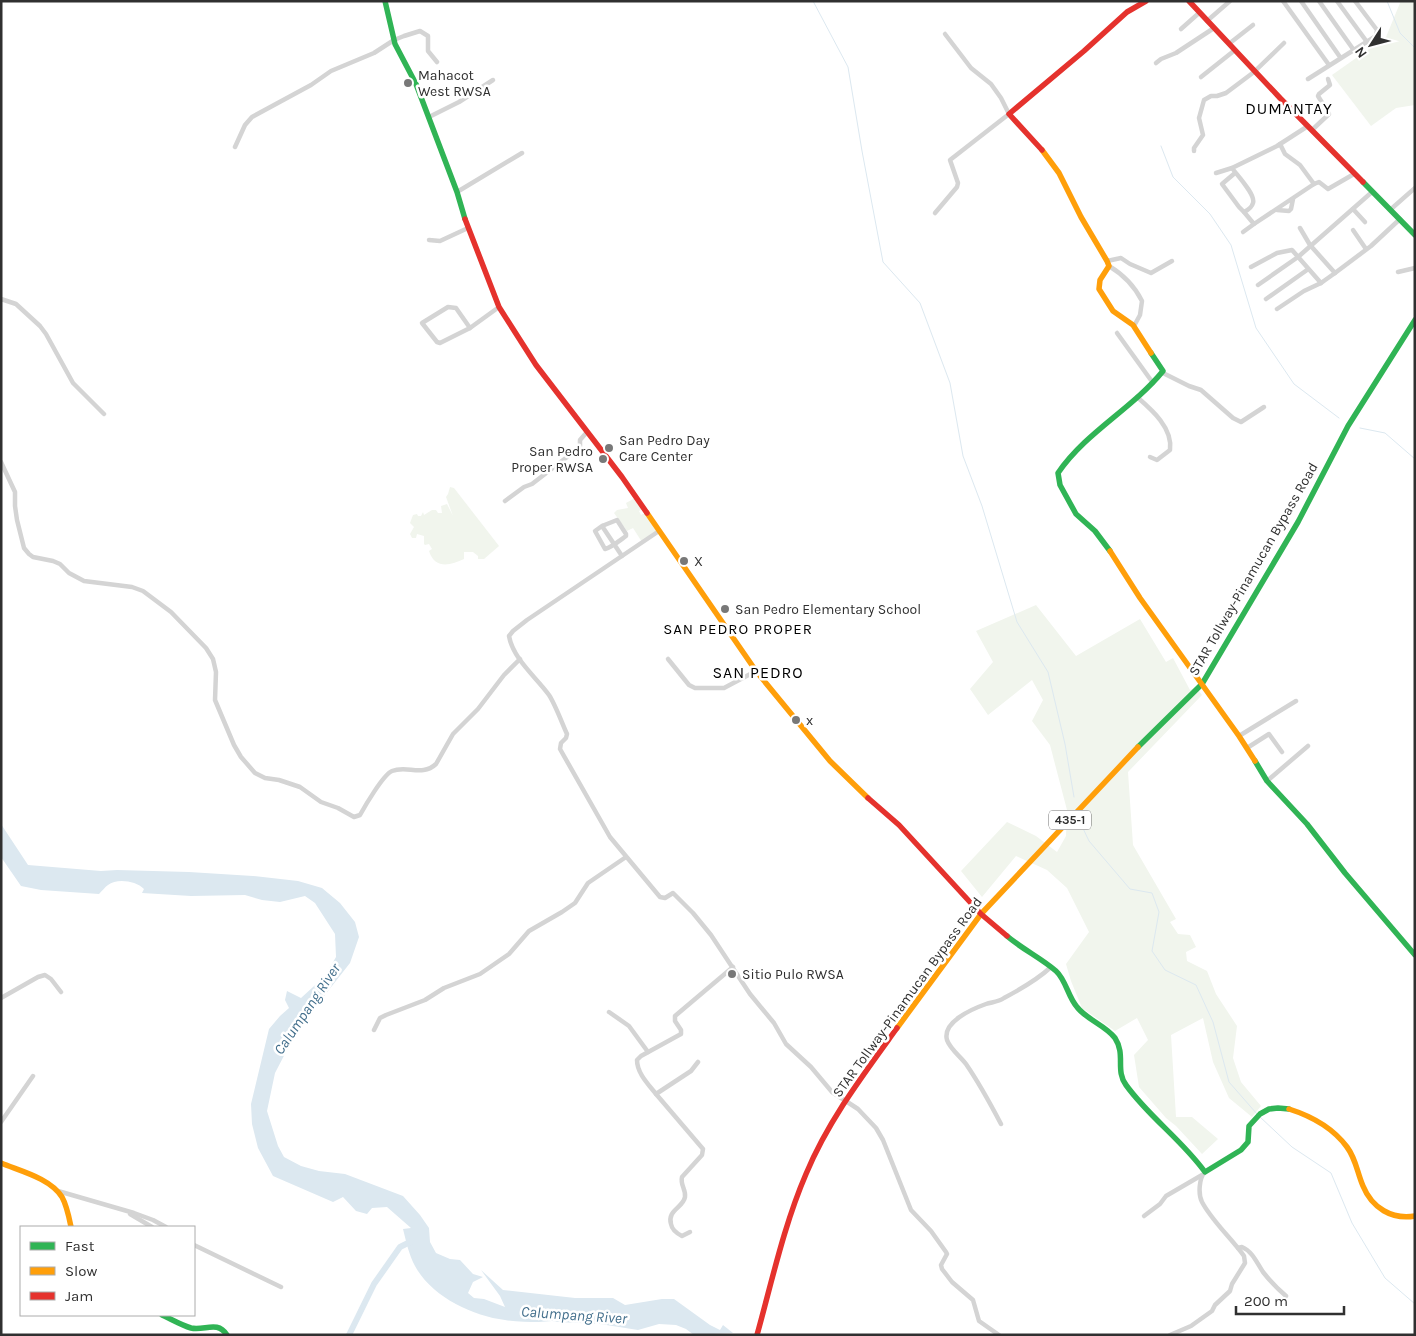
<svg xmlns="http://www.w3.org/2000/svg" width="1416" height="1336" font-family="Karla,sans-serif">
<style>
.green{fill:#f1f5ed}
.water{fill:#dce8f0}
.lines{fill:none;stroke-linecap:round;stroke-linejoin:round}
.stream{stroke:#dce8f0;stroke-width:1}
.river{stroke:#dce8f0;stroke-width:6}
.street{stroke:#d4d4d4;stroke-width:4.5}
.fast{stroke:#30b455;stroke-width:5.5}
.slow{stroke:#ff9f0a;stroke-width:5.5}
.jam{stroke:#e5322d;stroke-width:5.5}
.poi-dot{fill:#787878;stroke:#fff;stroke-width:2}
.labels{text-anchor:middle;stroke-width:5;stroke-linejoin:round;paint-order:stroke}
.shield{fill:#fff;stroke:#6e6e6e;stroke-width:1}
.shield-label{font-size:12px;font-weight:bold;fill:#303030}
.poi-label{font-size:14px;fill:#303030;stroke:#fff;text-anchor:start}
.street-label{font-size:14px;fill:#303030;stroke:#fff}
.neighbourhood-label{font-size:15px;letter-spacing:1px;fill:#000;stroke:#fff}
.water-label{font-size:15px;font-style:italic;fill:#436f8c;stroke:#fff}
.quarter-label{font-size:16px;letter-spacing:1px;fill:#000;stroke:#fff}
</style>
<rect width="100%" height="100%" fill="#fff"/>
<g class="green">
<polygon points="1399,1 1415,1 1415,105 1396,108 1371,126 1332,75 1386,37 1400,3"/>
<path d="M 450,487 L 454,488 L 499,546 L 484,559 L 478,559 L 478,556 L 473,552 L 464,552 L 464,559 C 451,565 435,570 429,551 L 432,549 L 429,544 L 425,545 L 424,544 L 424,536 L 417,534 L 416,538 L 412,538 L 410,534 L 414,527 L 410,523 L 413,515 L 417,514 L 418,516 L 421,516 L 423,512 L 424,515 L 432,510 L 436,510 L 438,513 L 442,513 L 441,506 L 447,504 L 453,516 L 446,497 L 448,494 Z"/>
<polygon points="635,498 642,509 639,511 641,515 645,513 658,531 642,542 633,528 627,531 614,513 617,510 628,508 626,503"/>
<polygon points="1036,605 1076,656 1140,619 1166,662 1173,658 1190,690 1196,687 1202,695 1128,772 1133,845 1176,919 1170,922 1178,934 1190,935 1196,947 1186,952 1187,961 1207,971 1216,994 1237,1026 1233,1058 1241,1082 1261,1106 1252,1117 1229,1098 1213,1062 1203,1018 1171,1035 1176,1117 1192,1117 1218,1139 1202,1154 1176,1126 1166,1118 1139,1087 1134,1055 1148,1040 1137,1018 1115,1031 1082,1008 1071,981 1066,964 1089,932 1067,888 1047,870 1016,856 982,897 961,871 1007,822 1036,836 1057,852 1066,836 1067,810 1050,745 1032,721 1043,700 1032,680 988,715 970,689 993,662 976,631"/>
</g>
<path class="water" d="M 1,824 L 28,865 L 101,871 L 117,870 L 189,872 L 253,876 L 298,881 L 322,888 L 340,903 L 355,922 L 359,937 L 350,963 L 314,1009 L 288,1048 L 275,1073 L 267,1111 L 278,1146 L 284,1157 L 301,1166 L 319,1171 L 345,1174 L 403,1196 L 420,1215 L 429,1228 L 430,1242 L 436,1253 L 450,1259 L 460,1260 L 473,1274 L 483,1277 L 473,1282 L 468,1293 L 474,1298 L 484,1299 L 505,1307 L 500,1296 L 481,1270 L 503,1290 L 575,1298 L 613,1298 L 625,1305 L 662,1299 L 674,1299 L 710,1325 L 720,1330 L 723,1325 L 733,1333 L 694,1335 L 686,1329 L 676,1325 L 659,1324 L 638,1330 L 600,1324 L 558,1322 C 552,1320 546,1322 539,1322 C 528,1322 516,1322 505,1320 C 472,1316 431,1296 415,1266 C 409,1255 406,1241 403,1229 L 411,1228 L 387,1207 L 372,1208 L 367,1214 L 356,1211 L 343,1197 L 333,1202 L 273,1176 L 258,1148 L 252,1124 L 251,1104 L 269,1029 L 280,1016 L 289,1008 L 285,1000 L 287,991 L 301,998 L 325,976 L 336,957 L 335,934 L 315,903 L 305,896 L 280,902 L 262,900 L 245,895 L 191,896 L 142,893 L 144,889 C 136,881 117,878 108,885 C 105,887 102,891 99,894 L 41,890 L 21,886 L 1,857 Z"/>
<g class="lines">
<g class="stream">
<polyline points="813,1 848,67 862,151 883,262 920,303 950,383 963,456 982,506 1017,622 1048,672 1065,744 1074,797"/>
<polyline points="1387,1 1400,33 1415,48"/>
<polyline points="1161,146 1173,177 1210,214 1231,245 1256,328 1294,384 1339,418"/>
<polyline points="1360,428 1385,433 1415,459"/>
<polyline points="1080,822 1089,841 1130,889 1152,893 1159,912 1152,951 1165,970 1196,985 1213,1022 1229,1082 1257,1114"/>
<polyline points="1260,1117 1292,1147 1331,1173 1352,1223 1385,1278 1415,1304"/>
</g>
<polyline class="river" points="349,1335 374,1284 400,1247 414,1240"/>
<g class="street">
<polyline points="1283,1 1329,65"/>
<polyline points="1301,1 1340,57"/>
<polyline points="1319,1 1353,49"/>
<polyline points="1337,1 1367,42"/>
<polyline points="1207,21 1230,1"/>
<polyline points="1181,29 1199,13"/>
<polyline points="1230,43 1253,25"/>
<polyline points="1156,63 1161,59 1176,53 1214,28"/>
<polyline points="1201,77 1235,50"/>
<polyline points="1308,79 1376,36 1377,30 1355,1"/>
<polyline points="429,117 459,102 493,80"/>
<path d="M 1308,126 L 1277,146 L 1232,168 C 1237,175 1256,195 1253,203 C 1252,207 1248,210 1244,212 L 1254,224 L 1314,184 L 1319,182 L 1328,189 L 1354,174"/>
<polyline points="1312,130 1329,114 1318,96 1319,94 1330,85 1328,79"/>
<polyline points="1280,144 1285,154 1300,165 1314,184"/>
<polyline points="235,147 245,125 252,117 311,85 331,71 374,53 394,40 404,36 420,31 428,36 428,51 437,62"/>
<polyline points="1194,151 1194,148 1203,135 1199,118 1204,100 1211,96 1217,96 1226,93 1254,72 1284,43"/>
<polyline points="1216,173 1232,168"/>
<polyline points="1235,173 1222,184 1239,207 1244,212"/>
<polyline points="457,192 522,153"/>
<polyline points="1353,209 1365,222"/>
<polyline points="1277,210 1289,211 1291,209 1293,199"/>
<polyline points="1390,210 1415,188"/>
<polyline points="935,213 957,187 958,183 950,160 1009,114 1001,98 991,84 971,68 945,34"/>
<polyline points="1300,228 1310,245 1335,273"/>
<polyline points="1353,230 1366,249"/>
<polyline points="1243,232 1254,224"/>
<polyline points="429,240 440,241 468,228"/>
<polyline points="1107,261 1121,258 1130,264 1151,273 1172,261"/>
<path d="M 1109,266 C 1124,275 1134,285 1142,301 L 1140,315 L 1134,326"/>
<polyline points="1251,267 1277,253 1292,250 1321,283"/>
<polyline points="1398,272 1415,268"/>
<polyline points="1258,285 1298,257 1372,192"/>
<polyline points="1,299 16,304 40,326 46,334 73,383 104,414"/>
<polyline points="1266,299 1307,270"/>
<polygon points="448,307 456,308 470,328 440,343 437,342 422,323"/>
<polyline points="1277,309 1304,291 1321,283 1335,273 1371,246 1400,219"/>
<polyline points="470,328 499,307"/>
<polyline points="1117,333 1153,383"/>
<polyline points="1163,373 1189,386 1201,390 1233,418 1241,422 1264,407"/>
<path d="M 1137,397 C 1152,410 1173,428 1170,450 L 1157,460 L 1150,457"/>
<path d="M 1,462 L 15,492 L 15,506 L 17,520 L 24,548 L 29,554 L 33,557 L 53,561 L 60,564 L 69,573 L 84,581 L 132,587 L 143,591 L 171,612 L 206,648 L 213,659 L 216,672 L 215,700 L 234,745 L 241,757 L 255,773 L 265,778 L 279,780 L 300,787 L 321,802 L 338,808 L 354,817 L 360,815 C 365,806 383,775 392,771 C 407,765 422,777 436,764 L 453,734 L 478,709 L 504,675 L 520,659"/>
<polyline points="505,501 524,487 532,484 580,447 580,440 587,432"/>
<path d="M 602,526 L 595,531 L 605,549 C 612,547 619,541 626,536 L 626,534 L 617,520 L 602,526 L 622,556"/>
<path d="M 659,531 L 527,620 L 513,631 L 509,636 C 513,659 536,677 549,695 C 555,704 562,723 567,734 L 566,738 L 561,743 L 560,749 L 610,837 L 660,897 L 665,898 L 673,893 L 693,913 L 711,935 L 750,994 L 774,1023 L 786,1044 L 811,1067 L 832,1092 L 858,1109 L 876,1128 L 883,1140 L 911,1210 L 931,1231 L 946,1252 L 947,1254 L 941,1265 L 942,1269 L 952,1282 L 973,1300 L 979,1321 L 999,1335"/>
<polyline points="668,659 689,685 695,688 724,688 756,671"/>
<polyline points="1239,736 1296,701"/>
<polyline points="1247,748 1269,734 1282,752"/>
<polyline points="1267,781 1308,746"/>
<polyline points="1,998 38,977 45,975 51,979 61,992"/>
<polyline points="609,1012 629,1026 648,1052"/>
<polyline points="374,1030 380,1018 386,1015 425,1000 444,988 480,974 509,954 529,931 562,912 575,903 588,883 626,857"/>
<path d="M 698,1062 L 691,1071 L 656,1094 C 648,1084 637,1073 637,1060 L 641,1056 L 681,1034 L 681,1030 L 675,1021 L 675,1016 L 733,967"/>
<path d="M 656,1094 L 703,1149 L 702,1155 L 682,1177 C 680,1185 686,1189 685,1197 C 683,1208 667,1210 671,1224 C 672,1230 676,1233 682,1236 L 690,1232"/>
<polyline points="1,1122 33,1076"/>
<path d="M 1001,1124 C 990,1103 979,1083 966,1064 C 961,1057 950,1049 947,1040 C 942,1022 972,1009 986,1004 C 992,1002 998,1002 1004,998 C 1021,989 1037,980 1051,967"/>
<polyline points="58,1191 134,1213 153,1220 166,1227"/>
<polyline points="130,1214 152,1227"/>
<polyline points="1144,1216 1160,1204 1166,1196 1202,1175"/>
<polyline points="194,1245 281,1287"/>
<path d="M 1238,1248 L 1242,1247 C 1252,1251 1257,1263 1263,1272 C 1270,1281 1278,1289 1286,1296"/>
<path d="M 1170,1335 L 1191,1326 L 1212,1311 L 1215,1305 L 1230,1291 L 1232,1284 L 1245,1263 L 1244,1256 C 1232,1239 1212,1221 1202,1202 C 1198,1194 1199,1178 1205,1172"/>
</g>
<g class="fast">
<polyline points="385,1 395,44 416,84 457,192 465,219"/>
<polyline points="1363,182 1415,235"/>
<path d="M 1110,551 L 1095,531 L 1076,514 L 1060,485 L 1058,473 C 1086,432 1132,409 1163,371 L 1151,353"/>
<polyline points="1138,747 1202,684 1298,522 1348,426 1415,320"/>
<polyline points="1255,761 1267,781 1307,824 1345,873 1415,955"/>
<path d="M 1007,936 C 1022,949 1041,958 1056,971 C 1066,980 1068,997 1077,1007 C 1087,1020 1105,1025 1115,1038 C 1126,1055 1115,1070 1126,1085 C 1149,1117 1181,1139 1205,1172 L 1241,1150 L 1248,1142 L 1249,1126 L 1260,1114 L 1269,1109 L 1278,1108 L 1289,1109"/>
<path d="M 162,1315 C 171,1319 181,1325 191,1328 C 205,1331 217,1320 227,1335"/>
</g>
<g class="slow">
<polyline points="1042,150 1059,173 1081,217 1107,261 1109,266 1100,280 1099,289 1113,311 1133,325 1151,353"/>
<polyline points="647,513 756,671 830,761 868,798"/>
<polyline points="1110,551 1140,598 1239,736 1255,761"/>
<polyline points="897,1028 981,914 1138,747"/>
<path d="M 1289,1109 C 1311,1116 1333,1128 1347,1147 C 1356,1159 1357,1172 1363,1186 C 1372,1208 1392,1220 1415,1216"/>
<path d="M 1,1163 C 20,1171 50,1178 62,1197 C 67,1206 69,1217 71,1227"/>
</g>
<g class="jam">
<polyline points="1189,1 1280,98 1363,182"/>
<polyline points="1042,150 1009,114 1084,51 1127,12 1146,1"/>
<polyline points="465,219 499,307 536,365 622,477 647,513"/>
<polyline points="868,798 899,825 981,914 1007,936"/>
<path d="M 757,1335 C 772,1281 784,1225 806,1174 C 828,1121 863,1075 897,1028"/>
</g>
</g>
<g class="poi-dot">
<circle cx="408" cy="83" r="5"/>
<circle cx="609" cy="448" r="5"/>
<circle cx="603" cy="459" r="5"/>
<circle cx="684" cy="561" r="5"/>
<circle cx="725" cy="609" r="5"/>
<circle cx="796" cy="720" r="5"/>
<circle cx="732" cy="974" r="5"/>
</g>
<g class="labels">
<rect class="shield" x="1049" y="810.5" width="42" height="19" rx="4"/>
<g class="shield-label">
<text x="1070" y="824">435-1</text>
</g>
<g class="poi-label">
<text x="418" y="80">Mahacot<tspan x="418" dy="16">West RWSA</tspan></text>
<text x="619" y="445">San Pedro Day<tspan x="619" dy="16">Care Center</tspan></text>
<text x="593" y="456" text-anchor="end">San Pedro<tspan x="593" dy="16">Proper RWSA</tspan></text>
<text x="694" y="566">X</text>
<text x="735" y="614">San Pedro Elementary School</text>
<text x="806" y="725">x</text>
<text x="742" y="979">Sitio Pulo RWSA</text>
</g>
<g class="street-label">
<text transform="translate(1253 569) rotate(-60)" y="5">STAR Tollway-Pinamucan Bypass Road</text>
<text transform="translate(907 997) rotate(-54)" y="5">STAR Tollway-Pinamucan Bypass Road</text>
</g>
<g class="neighbourhood-label">
<text x="738" y="634">SAN PEDRO PROPER</text>
</g>
<g class="water-label">
<text transform="translate(307 1009) rotate(-56)" y="5">Calumpang River</text>
<text transform="translate(574 1315) rotate(4)" y="5">Calumpang River</text>
</g>
<g class="quarter-label">
<text x="1289" y="114">DUMANTAY</text>
<text x="758" y="678">SAN PEDRO</text>
</g>
</g>
<rect width="1416" height="1336" fill="none" stroke="#303030" stroke-width="5"/>
<rect x="20" y="1226" width="175" height="90" fill="#ffffff" stroke="#acacac"/>
<rect x="30" y="1242" width="25" height="8" fill="#30b455" stroke="#acacac"/>
<text x="65" y="1251" font-size="15" fill="#303030">Fast</text>
<rect x="30" y="1267" width="25" height="8" fill="#ff9f0a" stroke="#acacac"/>
<text x="65" y="1276" font-size="15" fill="#303030">Slow</text>
<rect x="30" y="1292" width="25" height="8" fill="#e5322d" stroke="#acacac"/>
<text x="65" y="1301" font-size="15" fill="#303030">Jam</text>
<g transform="translate(1371 45) rotate(234)" stroke="#ffffff" stroke-width="4" paint-order="stroke">
<path d="M0-4L9 19L0 12L-9 19Z" fill="#303030"/>
<text y="-8" font-size="14" font-weight="bold" text-anchor="middle" fill="#303030">N</text>
</g>
<path d="M1236 1306v8h108v-8" fill="none" stroke="#303030" stroke-width="2.5"/>
<text x="1244" y="1306" font-size="15" fill="#303030" stroke="#ffffff" stroke-width="4" paint-order="stroke">200 m</text>
</svg>
